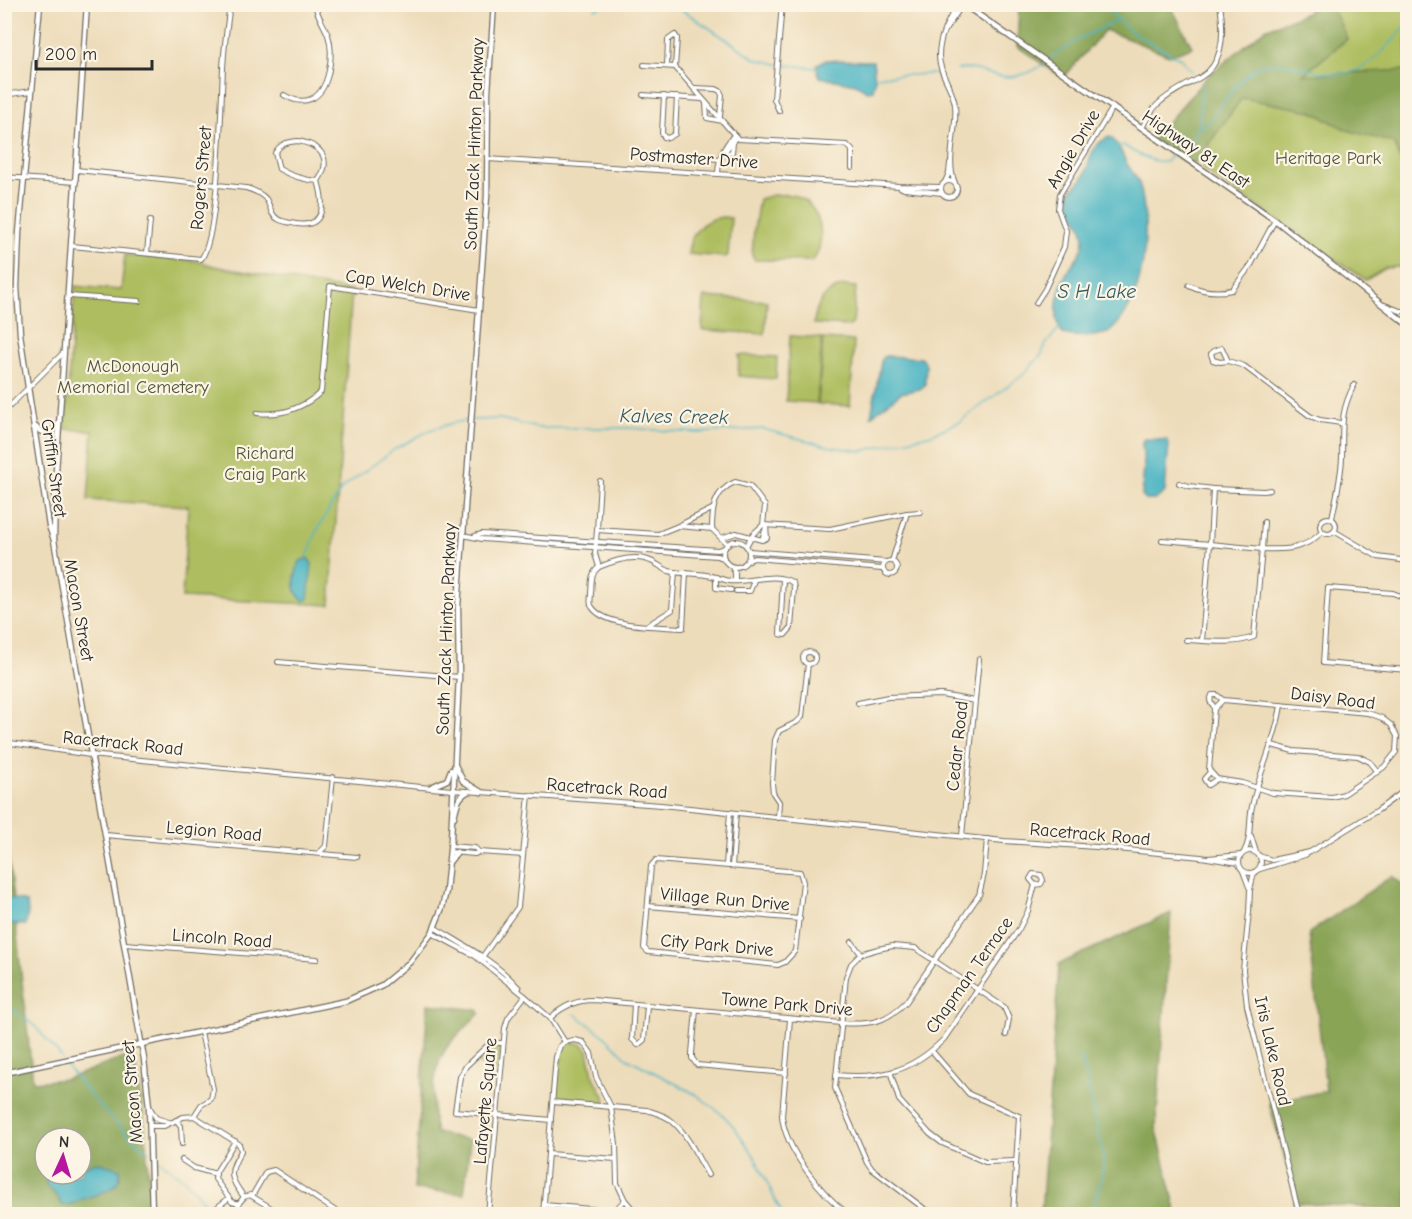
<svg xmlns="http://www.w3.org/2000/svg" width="1412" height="1219" font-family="'Comic Neue',sans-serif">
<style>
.green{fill:#adbd5f;stroke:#6c7445;stroke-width:1.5}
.forest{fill:#8aa456;stroke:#5a6840;stroke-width:1.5;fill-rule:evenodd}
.water{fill:#46b3c3;stroke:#386f77;stroke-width:1.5}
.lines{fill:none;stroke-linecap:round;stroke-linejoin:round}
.stream{stroke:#46b3c3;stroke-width:1.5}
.minor-casing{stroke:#6f695d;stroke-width:6}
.major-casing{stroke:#6f695d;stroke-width:7}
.minor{stroke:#fff;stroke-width:4}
.major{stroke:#fff;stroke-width:4.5}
.rail{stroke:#2b2b2b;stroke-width:1.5}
.labels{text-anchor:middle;stroke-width:4.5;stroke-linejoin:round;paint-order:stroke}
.street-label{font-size:18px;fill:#2b2b2b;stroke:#fcf5e5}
.park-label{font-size:18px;fill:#52573b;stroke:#fcf5e5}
.water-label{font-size:20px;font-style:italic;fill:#345b60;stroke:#fcf5e5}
</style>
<rect width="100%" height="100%" fill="#fcf5e5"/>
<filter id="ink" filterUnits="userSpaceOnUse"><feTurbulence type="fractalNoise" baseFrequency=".0167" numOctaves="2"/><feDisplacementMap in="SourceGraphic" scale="12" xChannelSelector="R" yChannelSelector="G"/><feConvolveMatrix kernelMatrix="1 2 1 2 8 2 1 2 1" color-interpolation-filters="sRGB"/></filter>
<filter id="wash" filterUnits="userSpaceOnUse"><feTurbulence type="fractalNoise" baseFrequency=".008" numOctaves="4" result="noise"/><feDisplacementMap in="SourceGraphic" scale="24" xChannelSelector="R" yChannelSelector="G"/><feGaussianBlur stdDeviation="1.35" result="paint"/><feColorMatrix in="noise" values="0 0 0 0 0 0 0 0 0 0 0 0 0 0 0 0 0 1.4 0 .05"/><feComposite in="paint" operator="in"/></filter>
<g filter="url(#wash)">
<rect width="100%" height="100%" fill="#eddcba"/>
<g class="green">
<polygon points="1331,5 1407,5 1407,266 1386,268 1366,280 1202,169 1206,160 1231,66 1302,75 1347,39"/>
<path d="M 773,195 C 779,195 786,194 792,195 C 821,202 828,239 813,261 L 755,260 L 752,256 L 754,229 L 759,199 Z"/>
<path d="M 723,217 L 731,218 L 728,255 L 725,257 L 688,254 C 690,234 701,219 723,217 Z"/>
<polygon points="125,255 197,261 214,266 352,291 330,605 182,598 188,506 88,500 93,431 65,429 75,286 121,290"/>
<path d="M 843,286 L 856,287 L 853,323 L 850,326 L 814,324 C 815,304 824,292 843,286 Z"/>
<polygon points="704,297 767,301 765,334 702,330"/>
<polygon points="790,336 822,338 817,403 786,401"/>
<polygon points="823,339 854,341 850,406 818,404"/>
<polygon points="739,355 777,357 776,379 738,376"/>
<path d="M 570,1042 L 582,1044 L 588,1050 L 593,1075 L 606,1100 L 605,1103 L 558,1099 L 556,1094 L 559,1059 L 562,1059 C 562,1050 561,1047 570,1042 Z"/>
<polygon points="495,1045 500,1048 498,1073 475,1061 488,1047"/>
</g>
<g class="forest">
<polygon points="1170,4 1192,47 1169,55 1105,30 1063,78 1017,46 1019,5"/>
<polygon points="1306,5 1331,5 1347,39 1303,75 1407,70 1407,178 1394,143 1347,130 1311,111 1242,98 1192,167 1152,140 1206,78 1265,29 1309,12"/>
<path d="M 4,817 L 33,1082 L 66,1079 L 126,1057 L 134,1063 L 144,1115 L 151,1214 L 5,1214 ZM 45,1138 L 81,1138 L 81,1174 L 45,1174 Z"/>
<polygon points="1392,876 1408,889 1407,1210 1298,1203 1269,1103 1326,1091 1309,933"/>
<polygon points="1171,913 1156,1127 1177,1214 1041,1214 1059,964"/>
<path d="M 428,1004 L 478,1010 L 480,1013 C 470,1024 457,1034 448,1046 C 432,1066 430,1110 436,1133 L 470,1140 L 464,1194 L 414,1189 Z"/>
</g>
<g class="water">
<polygon points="826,60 873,61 875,80 873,90 867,91 856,84 820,77 818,73 817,64"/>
<path d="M 1110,137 C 1119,143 1122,154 1127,164 C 1131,170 1136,176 1139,183 C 1152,226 1146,304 1108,333 C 1093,337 1077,338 1063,334 C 1051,317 1058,287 1068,271 C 1072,263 1081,255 1083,246 C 1088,221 1067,217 1070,194 C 1072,187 1078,185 1082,179 C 1092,164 1087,145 1110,137 Z"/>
<polygon points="887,356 921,358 926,364 925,385 920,389 901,393 871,416 881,362 883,357"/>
<polygon points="1144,439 1167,440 1169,443 1165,492 1155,500 1146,500 1142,496 1144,465 1142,442"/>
<path d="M 308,558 L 312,564 L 308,599 L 304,601 C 290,592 294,575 300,561 Z"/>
<polygon points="5,898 21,900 27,903 28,912 26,925 5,924"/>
<path d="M 96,1162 L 120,1169 C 124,1190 99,1193 86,1198 C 77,1201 72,1206 62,1205 L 58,1197 L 46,1185 L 47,1177 L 56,1174 L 81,1174 L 81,1168 Z"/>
</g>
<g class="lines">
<g class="stream">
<polyline points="673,4 756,59 778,64 817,68"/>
<polyline points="1102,4 1130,31 1181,59 1192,72"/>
<polyline points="1381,4 1408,10"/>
<polyline points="595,9 605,4"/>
<polyline points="1049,59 1077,40 1118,20"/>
<path d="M 957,70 C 973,66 984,74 999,76 C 1013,79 1033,73 1043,64"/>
<polyline points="875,76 935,74"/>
<path d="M 1199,125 L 1206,126 C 1217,110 1246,67 1265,64 C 1280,61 1297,67 1311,70 C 1323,72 1340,76 1352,72 C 1375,65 1392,40 1408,24"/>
<polyline points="1176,146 1181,141 1195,137 1199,125 1202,85"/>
<path d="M 1116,147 L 1123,145 C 1137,154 1150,162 1166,162 L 1172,154"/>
<polyline points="307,558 317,530 342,488 395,449 430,430 453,423 469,420 501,419 538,428 629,428 698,433 763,429 831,447 862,451 932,434 959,422 1023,375 1042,354 1046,344 1060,327"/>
<polyline points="4,1003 34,1025 62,1058"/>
<polyline points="575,1014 603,1035 627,1058 697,1095 723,1115 735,1128 755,1157 782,1214"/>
<polyline points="1081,1055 1104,1159 1101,1180 1091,1214"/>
<path d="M 64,1062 C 89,1096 116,1126 149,1152"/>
<polyline points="153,1155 186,1181 214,1214"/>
</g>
</g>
</g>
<g filter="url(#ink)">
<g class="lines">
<defs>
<g id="minor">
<polyline points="946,29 963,4"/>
<polyline points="644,65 675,67 738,139 847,145 852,150 852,168"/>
<polyline points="667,66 668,40 675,35 677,38 675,67"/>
<polyline points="694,88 716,89 720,91 722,95 720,116"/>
<polyline points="4,95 32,91"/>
<path d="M 284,95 C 292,100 301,103 311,99 C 330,91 334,53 328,35 C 324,24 317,16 315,4"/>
<polyline points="643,95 702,99"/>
<polyline points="664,96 662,133 664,137 668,138 675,134 677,97"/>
<polyline points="706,103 707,118 722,121"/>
<polyline points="779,111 774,99 782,4"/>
<path d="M 1142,128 C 1146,120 1150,112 1157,105 C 1170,92 1186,86 1201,77 C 1225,63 1224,29 1220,4"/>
<path d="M 298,141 C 321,145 333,159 318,181 C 304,180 291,176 279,169 L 275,153 C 281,143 287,142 298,141 Z"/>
<polyline points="722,155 736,137"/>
<polyline points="722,155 732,152 733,143"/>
<polyline points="698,157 719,159"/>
<polyline points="488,159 899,186 941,187"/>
<path d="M 77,170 L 246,188 C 253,190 261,193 266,199 C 271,206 270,215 278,219 C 283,222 291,223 297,224 C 327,228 324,201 318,181"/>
<path d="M 718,173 C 719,157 723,148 734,135"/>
<polyline points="4,177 76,182"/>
<circle cx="949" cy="189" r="8"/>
<polyline points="945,182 949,173 950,163"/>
<path d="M 955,183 C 945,161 958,129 955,105 C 953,88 939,74 939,56 C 939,37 948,20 958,4"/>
<polyline points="900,187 904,189 942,193"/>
<path d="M 72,246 L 201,259 C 219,238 221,103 223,69 C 224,47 227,26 230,4"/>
<polyline points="147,253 150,221"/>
<path d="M 1189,285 C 1203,292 1217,293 1232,290 L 1251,265 L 1275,220"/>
<polyline points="69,296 139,301"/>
<polyline points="1036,303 1045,289 1064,247 1066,231 1058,209 1060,194 1113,107"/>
<polyline points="1385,305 1400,311 1408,311"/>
<polyline points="1228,361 1220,362 1213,360 1211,354 1213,351 1222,348 1228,361 1244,366 1310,416 1320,420 1341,423"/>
<polyline points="4,412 64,352"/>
<path d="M 257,413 C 282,416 302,409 321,392 L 330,286 L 479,310"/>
<polyline points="1179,483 1189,486 1213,489"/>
<polyline points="907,513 920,512"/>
<circle cx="1328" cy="526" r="8"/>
<path d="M 1332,518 C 1336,499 1341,478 1342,458 C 1343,427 1339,415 1354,385"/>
<path d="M 1264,522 L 1262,549 C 1286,550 1304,550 1322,532"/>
<polyline points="763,525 830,529 907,513 892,561"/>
<path d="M 678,526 L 658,534 L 597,530 L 595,554 L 599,567 C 615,560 636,553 653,562 C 659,565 663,569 669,571 C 681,574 694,573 706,575 C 714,576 721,579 729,581 C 749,583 776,571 793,583 L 794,588 L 791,628 L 785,635 L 780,634 L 783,579"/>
<polyline points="712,529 678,526 712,509"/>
<polyline points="597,530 600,481"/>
<polyline points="1334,531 1378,557 1408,561"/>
<polyline points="463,535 482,539 717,556 724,558"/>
<polyline points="475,536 482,534 718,550 725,548"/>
<polyline points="721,538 736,533 762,540"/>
<polyline points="762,540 767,538 766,526"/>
<polyline points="762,540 766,527"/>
<polyline points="1162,540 1210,544 1213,489 1264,491 1270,490"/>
<circle cx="736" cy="554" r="13"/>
<path d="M 728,545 L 712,529 C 712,509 714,491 735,482 L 750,486 L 765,506 L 763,525 L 753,534 L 746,546"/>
<polyline points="749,551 886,562"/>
<circle cx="890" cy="568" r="7"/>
<polyline points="747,561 754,558 882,569"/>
<path d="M 599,567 C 590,574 592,583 591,593 C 591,598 589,604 592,607 C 606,628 659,626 683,628 L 686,573"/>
<polyline points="732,567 735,573 735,581"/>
<polyline points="716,577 716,588 731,590"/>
<polyline points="736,591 750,591 754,580"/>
<polyline points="1408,593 1403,599 1404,604 1408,607"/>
<polyline points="1403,597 1393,593 1328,588 1323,663 1408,670"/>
<polyline points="648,625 672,610 675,572"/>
<path d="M 1186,640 C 1208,641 1232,645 1254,637 L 1262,549 L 1210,544 L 1202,641"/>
<circle cx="809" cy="658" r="6"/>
<polyline points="278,662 459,677"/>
<polyline points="858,703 888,697 941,695 975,701"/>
<polyline points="1214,707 1210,701 1212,695 1217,695 1223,700"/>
<polyline points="4,742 90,755 452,790 661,805 1004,841 1096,847 1201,857 1239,863"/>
<polyline points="1272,745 1293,751 1358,756 1370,762 1378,772"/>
<polyline points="1210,772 1204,779 1208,785 1217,779 1242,783 1273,793 1332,797 1344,794 1384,767 1396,752 1397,736 1391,725 1382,718 1368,713 1223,700 1214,709 1209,770 1217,779"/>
<polyline points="778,818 779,802 773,793 772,783 775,740 779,731 797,722 802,717 808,664"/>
<polyline points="105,835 357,857"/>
<polyline points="962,836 979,659"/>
<polyline points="1251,836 1256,852"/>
<polyline points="450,846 475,848 479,852"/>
<circle cx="1250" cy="862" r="11"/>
<polyline points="320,852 326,846 333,777"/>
<polyline points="450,852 475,854 479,852 523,855"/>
<path d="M 1244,852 C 1251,840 1249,826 1251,812 C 1257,775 1276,742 1281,705"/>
<polyline points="1259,856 1272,860 1310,852"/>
<polyline points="1208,858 1241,855"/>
<polygon points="656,860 800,872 803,882 795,951 785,962 778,965 648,952 644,948 651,866"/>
<polyline points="726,865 730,812"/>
<polyline points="732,866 736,813"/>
<polyline points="1257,870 1305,855 1378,810 1408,788"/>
<polyline points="1243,871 1249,887"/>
<polyline points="1254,872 1250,890 1249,912 1243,970 1247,1006 1299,1214"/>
<polyline points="648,906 800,919"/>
<path d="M 434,927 C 465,946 495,961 519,988"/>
<polyline points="432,933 475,956 525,996 550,1018 565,1042 560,1046 556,1057 543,1214"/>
<polyline points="852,942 861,954"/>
<polyline points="125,944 317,959"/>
<polyline points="480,960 518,907 529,795"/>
<polyline points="634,1004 632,1039 638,1045 644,1040 647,1006"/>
<polyline points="696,1010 692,1053 692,1058 697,1065 786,1073"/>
<path d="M 550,1018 C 563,1006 576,1000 593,1000 L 841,1023 C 870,1025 885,1023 906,1002 L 979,895 L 984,874 L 987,839"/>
<path d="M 790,1019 L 782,1116 C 785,1149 822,1195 848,1214"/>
<polyline points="565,1042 574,1040 583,1042 591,1053 596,1077 611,1107 616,1144 617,1183 625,1200 637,1214"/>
<polyline points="502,1043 492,1043 487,1046 466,1066 460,1077 455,1111 551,1120"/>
<polyline points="932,1051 969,1094 1019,1116 1013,1214"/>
<polyline points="891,1074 899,1100 930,1134 942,1143 985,1162 1016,1161"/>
<path d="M 836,1075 C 881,1079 911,1072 944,1039 L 1019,929 L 1028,911 L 1035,885 L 1041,884 L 1043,880 L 1041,875 L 1033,874 L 1030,879 L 1035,885"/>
<path d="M 553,1102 L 647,1110 C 656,1113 666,1115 673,1122 C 688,1135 698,1158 708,1175"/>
<polyline points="150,1108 156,1118 172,1123"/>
<polyline points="194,1116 201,1105 211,1099 213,1089 201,1032"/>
<polyline points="176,1120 181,1126 182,1144"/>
<path d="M 150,1126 L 164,1126 L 183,1117 L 194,1116 L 239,1144 L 241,1151 C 228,1173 229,1177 244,1197"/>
<polyline points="235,1141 216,1172 215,1179 232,1202 239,1204"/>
<polyline points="548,1154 616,1159"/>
<polyline points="182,1160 194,1168 216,1174"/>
<polyline points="252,1196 266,1172 274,1170 337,1212 338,1214"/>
<polyline points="544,1205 614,1211 625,1200"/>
<polyline points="215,1209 229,1198"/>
<polyline points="614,1211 637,1214"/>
<polyline points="244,1214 239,1208 239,1203 244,1197 250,1195 281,1214"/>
<polyline points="488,1214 505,1028 508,1018 525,996"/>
<polyline points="832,1214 838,1207"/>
<polyline points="964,1214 935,1212 926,1210 872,1169 867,1162 835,1088 846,977 851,964 861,954 878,949 893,946 915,948 1004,1007 1009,1019 1006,1035"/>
</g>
<g id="major">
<polyline points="40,4 19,233 17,287 20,334 49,526 54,540"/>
<polyline points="87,4 55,486 54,540 144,1059 149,1107 152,1214"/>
<polyline points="963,4 1275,220 1408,325"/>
<path d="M 36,427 C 43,437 55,433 59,422"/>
<polyline points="455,765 463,781 481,792"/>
<polyline points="431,787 447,780 451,770"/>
<path d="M 454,817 C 457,805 457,797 469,791"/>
<polyline points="450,861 457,852"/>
<polyline points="4,1073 346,1001 382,985 410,962 432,933 442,908 446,891 451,839 459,677 458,607 487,196 488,92 494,4"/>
</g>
</defs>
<use href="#minor" class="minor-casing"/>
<use href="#major" class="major-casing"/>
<use href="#minor" class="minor"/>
<use href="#major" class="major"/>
<polyline class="rail" points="4,382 4,393"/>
</g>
</g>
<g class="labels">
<g class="street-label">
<text transform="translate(474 144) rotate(-88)" y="6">South Zack Hinton Parkway</text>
<text transform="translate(1073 149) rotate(-60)" y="6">Angie Drive</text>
<text transform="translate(1196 149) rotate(34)" y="6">Highway 81 East</text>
<text transform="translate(694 158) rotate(4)" y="6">Postmaster Drive</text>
<text transform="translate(201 178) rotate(-85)" y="6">Rogers Street</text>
<text transform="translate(408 285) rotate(9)" y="6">Cap Welch Drive</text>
<text transform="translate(54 468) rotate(82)" y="6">Griffin Street</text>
<text transform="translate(79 610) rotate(80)" y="6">Macon Street</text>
<text transform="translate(446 629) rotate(-88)" y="6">South Zack Hinton Parkway</text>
<text transform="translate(1333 698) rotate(7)" y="6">Daisy Road</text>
<text transform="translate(123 743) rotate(6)" y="6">Racetrack Road</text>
<text transform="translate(957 746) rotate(-84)" y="6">Cedar Road</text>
<text transform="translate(607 788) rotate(4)" y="6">Racetrack Road</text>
<text transform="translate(214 831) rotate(5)" y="6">Legion Road</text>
<text transform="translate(1090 834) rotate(5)" y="6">Racetrack Road</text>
<text transform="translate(725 899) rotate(5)" y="6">Village Run Drive</text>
<text transform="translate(222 938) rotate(4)" y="6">Lincoln Road</text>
<text transform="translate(717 945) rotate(5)" y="6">City Park Drive</text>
<text transform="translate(969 975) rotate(-55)" y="6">Chapman Terrace</text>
<text transform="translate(787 1004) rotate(5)" y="6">Towne Park Drive</text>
<text transform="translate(1273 1051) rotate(77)" y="6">Iris Lake Road</text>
<text transform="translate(132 1092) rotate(-95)" y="6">Macon Street</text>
<text transform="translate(485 1101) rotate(-85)" y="6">Lafayette Square</text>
</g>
<g class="park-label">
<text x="1328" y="164">Heritage Park</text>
<text x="133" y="372">McDonough<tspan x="133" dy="21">Memorial Cemetery</tspan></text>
<text x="265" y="459">Richard<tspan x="265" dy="21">Craig Park</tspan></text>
</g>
<g class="water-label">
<text x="1097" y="298">S H Lake</text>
<text transform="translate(674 416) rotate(1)" y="7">Kalves Creek</text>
</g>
</g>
<rect width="1412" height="1219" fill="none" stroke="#fcf5e5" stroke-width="24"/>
<g transform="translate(63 1156) rotate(4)"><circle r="28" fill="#fcf5e5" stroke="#a8a49b" stroke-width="1.5"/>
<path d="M0-4.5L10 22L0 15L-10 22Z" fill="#b5179e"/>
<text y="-9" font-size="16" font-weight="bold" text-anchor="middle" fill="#2b2b2b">N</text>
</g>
<path d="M36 60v9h116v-9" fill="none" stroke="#2b2b2b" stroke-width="3"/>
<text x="45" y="60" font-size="18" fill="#2b2b2b" stroke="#fcf5e5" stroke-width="4.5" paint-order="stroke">200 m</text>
</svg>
